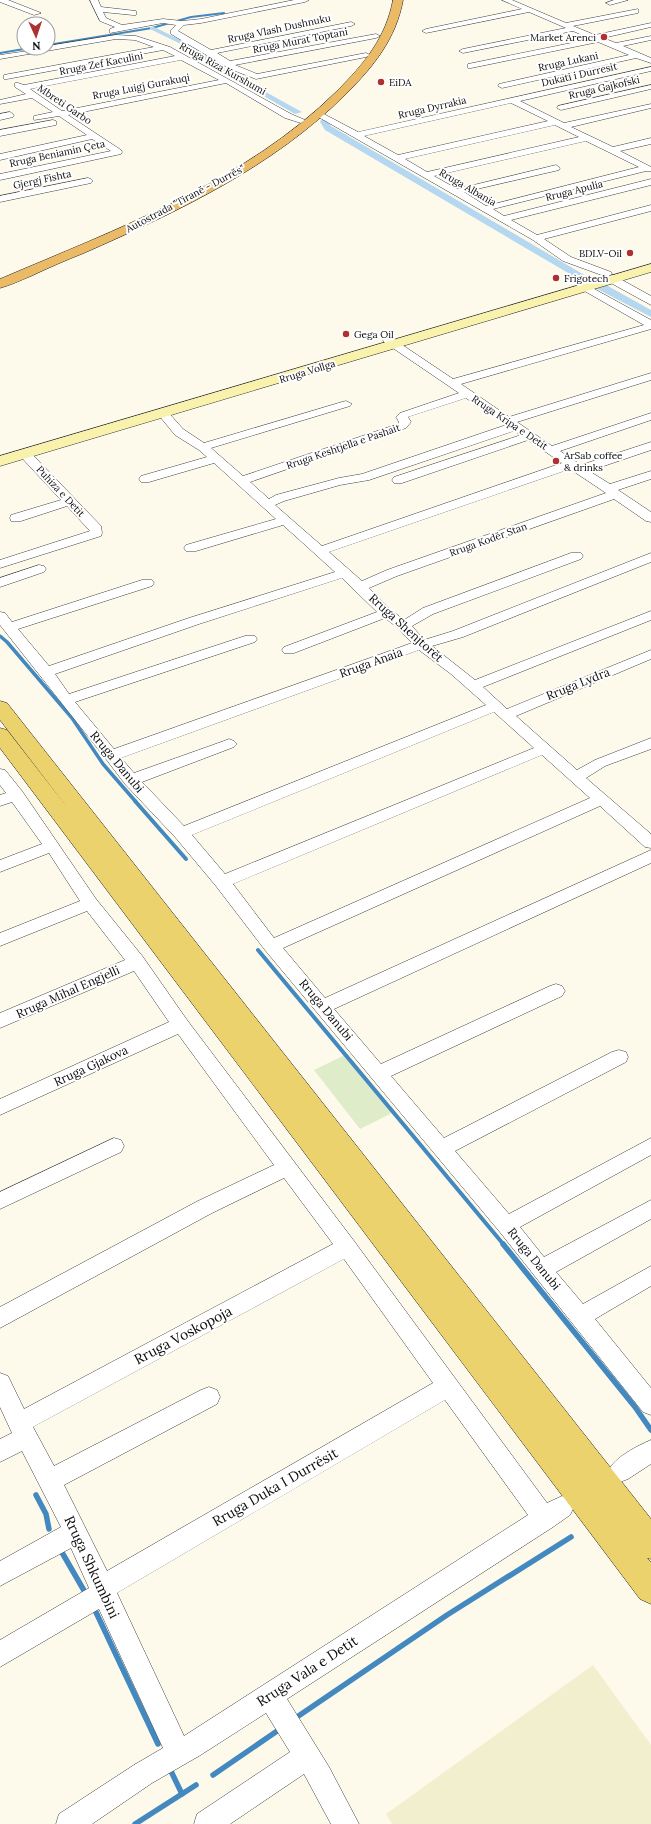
<svg xmlns="http://www.w3.org/2000/svg" width="651" height="1824" font-family="Lora,serif">
<style>
.farmland{fill:#f1efce}
.pitch{fill:#dfecca}
.lines{fill:none;stroke-linecap:round;stroke-linejoin:round}
.stream-far3{stroke:#4389c0;stroke-width:2}
.stream-far2{stroke:#4389c0;stroke-width:3.5}
.stream-far1{stroke:#4389c0;stroke-width:4}
.stream{stroke:#4389c0;stroke-width:5.5}
.canal{fill:#b5d8f0;fill-rule:evenodd}
.minor-casing{stroke:#3e3e3e;stroke-width:1}
.tertiary-casing{stroke:#3e3e3e;stroke-width:1}
.secondary-casing{stroke:#2d2d2d;stroke-width:1}
.primary-casing{stroke:#1c1c1c;stroke-width:1}
.trunk-casing{stroke:#1c1c1c;stroke-width:1}
.minor{fill:#fff;fill-rule:evenodd}
.tertiary{fill:#fff;fill-rule:evenodd}
.secondary{fill:#f8f2ac;fill-rule:evenodd}
.primary{fill:#ecd26d;fill-rule:evenodd}
.trunk{fill:#eaba66;fill-rule:evenodd}
.poi-dot{fill:#ae3132;stroke:#fff;stroke-width:1.5}
.labels{text-anchor:middle;stroke-width:4;stroke-linejoin:round;paint-order:stroke}
.far-street-label{font-size:10px;fill:#0b0b0b;stroke:#fff}
.far-poi-label{font-size:10px;fill:#0b0b0b;stroke:#fff;text-anchor:start}
.street-label{font-size:12px;fill:#0b0b0b;stroke:#fff}
.near-street-label{font-size:14px;fill:#0b0b0b;stroke:#fff}
</style>
<rect width="100%" height="100%" fill="#fdfaec"/>
<polygon class="farmland" points="593,1665 651,1745 651,1824 392,1824 386,1814"/>
<polygon class="pitch" points="347,1054 394,1112 360,1129 314,1070"/>
<g class="lines">
<g class="stream-far3">
<polyline points="48,45 152,28 191,17 224,13"/>
<polyline points="0,53 30,48"/>
</g>
<polyline class="stream-far2" points="0,636 7,642 72,718 103,764 136,802"/>
<g class="stream-far1">
<polyline points="135,801 186,859"/>
<polyline points="258,950 504,1245"/>
</g>
<g class="stream">
<polyline points="503,1244 635,1407 651,1430"/>
<polyline points="36,1495 46,1514 49,1529"/>
<polyline points="60,1549 86,1594"/>
<polyline points="94,1608 158,1744"/>
<polyline points="294,1719 447,1615 571,1537"/>
<polyline points="169,1767 182,1794"/>
<polyline points="213,1775 280,1729"/>
<polyline points="135,1824 196,1785"/>
</g>
<g class="canal">
<polygon points="150,27 154,27 193,46 222,68 302,112 295,114 218,70 189,48 150,29"/>
<polygon points="321,120 327,120 331,126 586,276 608,286 651,310 651,317 580,280 325,130 320,122"/>
</g>
<defs>
<g id="minor">
<polygon points="0,0 8,0 41,13 34,15 0,2"/>
<polygon points="90,0 98,0 101,7 136,11 136,15 133,15 103,12 106,18 122,25 163,19 182,21 201,19 294,0 309,0 305,2 201,23 184,25 178,31 211,50 351,22 355,24 351,26 217,53 230,61 376,34 380,36 376,38 235,65 257,74 366,53 370,55 366,57 256,79 230,69 171,34 171,30 176,25 163,23 110,33 110,29 115,27 100,21"/>
<polygon points="502,0 512,0 566,23 638,9 638,13 573,26 595,35 651,23 651,27 603,38 616,43 651,36 651,40 623,46 651,58 651,63 636,58 502,88 498,86 499,84 629,55 598,42 471,68 468,68 468,64 591,39 573,31 463,53 459,51 463,49 566,28 529,12 426,33 422,31 426,29 522,9"/>
<polygon points="614,0 628,0 610,5 606,3"/>
<path d="M 116,35 L 136,36 L 170,47 L 291,114 L 305,120 L 301,123 L 285,118 L 226,83 L 68,115 L 121,150 L 122,152 L 121,154 L 0,180 L 0,174 L 111,151 L 92,139 L 0,160 L 0,154 L 87,135 L 59,116 L 34,120 L 34,116 L 53,112 L 32,98 L 0,104 L 0,100 L 26,94 L 15,87 L 15,83 L 18,83 L 24,85 L 175,56 L 163,50 L 7,79 L 4,79 L 4,75 L 154,47 L 135,40 L 116,39 L 0,59 L 0,55 L 48,48 L 48,46 ZM 181,60 L 219,80 L 62,111 L 30,89 Z"/>
<path d="M 651,67 L 651,71 L 520,101 L 564,123 L 651,104 L 651,108 L 571,127 L 613,147 L 651,138 L 651,144 L 620,151 L 651,167 L 651,171 L 646,171 L 493,209 L 504,216 L 651,179 L 651,185 L 511,220 L 537,235 L 651,205 L 651,211 L 544,239 L 571,257 L 611,272 L 612,274 L 607,277 L 563,261 L 533,240 L 315,115 L 319,112 L 322,113 L 358,132 ZM 511,103 L 548,121 L 398,155 L 364,136 ZM 555,125 L 579,137 L 427,172 L 405,159 ZM 586,141 L 639,167 L 486,206 L 464,192 L 559,170 L 560,168 L 556,165 L 457,189 L 434,176 Z"/>
<polygon points="651,85 651,89 561,110 557,108 558,106"/>
<polygon points="10,112 14,115 13,117 0,120 0,114"/>
<polygon points="53,120 56,121 56,125 0,136 0,130"/>
<polygon points="88,178 91,179 93,181 91,183 0,202 0,196"/>
<path d="M 585,284 L 651,320 L 651,329 L 461,384 L 509,417 L 651,373 L 651,380 L 517,422 L 552,446 L 651,413 L 651,420 L 560,451 L 581,465 L 651,442 L 651,450 L 589,471 L 610,484 L 651,471 L 651,479 L 618,490 L 651,512 L 651,522 L 646,521 L 614,499 L 397,576 L 369,588 L 391,610 L 404,620 L 423,608 L 571,553 L 581,553 L 583,556 L 581,559 L 433,614 L 412,626 L 424,640 L 453,631 L 651,553 L 651,562 L 463,637 L 432,646 L 475,680 L 651,611 L 651,620 L 483,687 L 507,709 L 651,650 L 651,659 L 516,716 L 577,770 L 595,760 L 651,738 L 651,749 L 605,766 L 586,778 L 651,834 L 651,848 L 645,847 L 600,806 L 283,948 L 325,998 L 651,850 L 651,863 L 334,1009 L 381,1064 L 550,986 L 556,984 L 562,986 L 565,991 L 562,996 L 391,1076 L 444,1138 L 612,1052 L 619,1050 L 626,1052 L 628,1057 L 626,1062 L 455,1151 L 509,1214 L 651,1138 L 651,1155 L 520,1227 L 544,1257 L 651,1200 L 651,1219 L 556,1272 L 583,1304 L 651,1266 L 651,1286 L 595,1319 L 651,1388 L 651,1415 L 643,1412 L 499,1231 L 265,950 L 216,886 L 175,837 L 125,784 L 106,759 L 0,625 L 0,612 L 5,613 L 12,622 L 142,580 L 152,580 L 154,583 L 152,586 L 18,629 L 49,666 L 189,618 L 335,572 L 283,525 L 196,551 L 186,551 L 184,548 L 186,545 L 276,519 L 214,463 L 149,482 L 141,482 L 139,479 L 141,476 L 207,457 L 199,450 L 175,435 L 157,413 L 159,411 L 167,411 L 183,429 L 204,443 L 342,402 L 346,401 L 352,404 L 350,406 L 211,448 L 243,476 L 398,424 L 399,422 L 396,417 L 400,413 L 459,393 L 384,342 L 383,340 L 384,338 L 392,338 L 453,379 L 644,325 L 581,289 L 580,287 L 581,285 ZM 466,398 L 506,425 L 362,474 L 339,478 L 276,495 L 269,499 L 250,482 L 406,428 L 411,422 L 408,417 ZM 514,431 L 521,435 L 394,477 L 392,480 L 394,483 L 402,483 L 528,440 L 562,463 L 322,546 L 275,505 L 284,501 L 340,485 L 369,480 ZM 570,469 L 606,493 L 387,570 L 362,581 L 329,552 ZM 342,578 L 377,612 L 284,647 L 282,650 L 284,653 L 294,653 L 385,618 L 398,628 L 412,643 L 114,749 L 75,702 L 255,642 L 257,639 L 255,636 L 245,636 L 69,694 L 55,674 L 199,624 ZM 419,650 L 451,674 L 486,705 L 184,826 L 142,782 L 234,747 L 237,744 L 234,741 L 229,739 L 224,741 L 134,773 L 121,758 ZM 494,712 L 534,748 L 225,874 L 192,835 ZM 542,755 L 590,798 L 274,938 L 233,884 Z"/>
<polygon points="25,450 29,451 101,526 102,533 101,536 0,568 0,560 90,531 67,506 21,521 11,521 10,518 11,515 61,500 21,457 19,454 21,451"/>
<polygon points="39,565 44,566 46,569 44,572 0,587 0,578"/>
<path d="M 0,769 L 5,770 L 22,791 L 96,899 L 143,957 L 187,1020 L 354,1241 L 547,1503 L 562,1496 L 570,1499 L 574,1507 L 570,1515 L 553,1527 L 287,1699 L 329,1767 L 359,1824 L 331,1824 L 304,1774 L 230,1824 L 194,1824 L 197,1814 L 290,1752 L 266,1713 L 199,1756 L 152,1783 L 92,1824 L 56,1824 L 59,1814 L 134,1765 L 163,1748 L 99,1609 L 0,1667 L 0,1640 L 89,1588 L 71,1548 L 0,1586 L 0,1561 L 61,1527 L 22,1451 L 0,1462 L 0,1439 L 12,1433 L 0,1407 L 0,1373 L 8,1376 L 24,1409 L 333,1244 L 284,1178 L 212,1213 L 0,1328 L 0,1307 L 198,1201 L 274,1165 L 178,1034 L 0,1115 L 0,1099 L 169,1022 L 134,971 L 0,1028 L 0,1013 L 125,960 L 87,911 L 0,946 L 0,933 L 80,901 L 49,853 L 0,872 L 0,860 L 42,844 L 12,802 L 0,806 L 0,795 L 6,793 L 0,785 ZM 344,1259 L 433,1383 L 107,1571 L 64,1485 L 217,1404 L 220,1397 L 217,1390 L 209,1387 L 201,1390 L 54,1466 L 33,1427 ZM 445,1400 L 528,1515 L 184,1736 L 117,1593 Z"/>
<polygon points="114,1138 121,1140 124,1146 121,1152 0,1209 0,1192"/>
<path d="M 651,1440 L 651,1464 L 628,1479 L 620,1482 L 612,1479 L 608,1471 C 615,1457 637,1446 651,1440 Z"/>
</g>
<polygon id="tertiary" points="613,275 651,296 651,305 609,282 607,279 609,276"/>
<polygon id="secondary" points="651,264 651,272 0,466 0,456"/>
<polygon id="primary" points="0,701 7,703 651,1519 651,1559 647,1558 651,1562 651,1604 640,1599 0,748 0,728 7,730 70,811 0,720"/>
<path id="trunk" d="M 393,0 L 403,0 C 396,39 373,67 346,94 C 273,167 177,212 84,253 C 66,260 48,268 31,276 C 21,280 11,285 0,288 L 0,279 C 117,229 245,182 337,91 C 364,64 386,38 393,0 Z"/>
</defs>
<use href="#minor" class="minor-casing"/>
<use href="#tertiary" class="tertiary-casing"/>
<use href="#secondary" class="secondary-casing"/>
<use href="#primary" class="primary-casing"/>
<use href="#trunk" class="trunk-casing"/>
<use href="#minor" class="minor"/>
<use href="#tertiary" class="tertiary"/>
<use href="#secondary" class="secondary"/>
<use href="#primary" class="primary"/>
<use href="#trunk" class="trunk"/>
</g>
<g class="poi-dot">
<circle cx="604" cy="37" r="4"/>
<circle cx="381" cy="82" r="4"/>
<circle cx="630" cy="253" r="4"/>
<circle cx="556" cy="278" r="4"/>
<circle cx="346" cy="334" r="4"/>
<circle cx="556" cy="461" r="4"/>
</g>
<g class="labels">
<g class="far-street-label">
<text transform="translate(279 28) rotate(-12)" y="4">Rruga Vlash Dushnuku</text>
<text transform="translate(300 40) rotate(-11)" y="4">Rruga Murat Toptani</text>
<text transform="translate(568 61) rotate(-12)" y="4">Rruga Lukani</text>
<text transform="translate(101 63) rotate(-11)" y="4">Rruga Zef Kaculini</text>
<text transform="translate(223 68) rotate(29)" y="4">Rruga Riza Kurshumi</text>
<text transform="translate(579 74) rotate(-13)" y="4">Dukati i Durresit</text>
<text transform="translate(141 86) rotate(-11)" y="4">Rruga Luigj Gurakuqi</text>
<text transform="translate(604 87) rotate(-13)" y="4">Rruga Gajkofski</text>
<text transform="translate(65 104) rotate(34)" y="4">Mbreti Garbo</text>
<text transform="translate(432 107) rotate(-13)" y="4">Rruga Dyrrakia</text>
<text transform="translate(57 153) rotate(-12)" y="4">Rruga Beniamin Çeta</text>
<text transform="translate(42 179) rotate(-12)" y="4">Gjergj Fishta</text>
<text transform="translate(468 187) rotate(30)" y="4">Rruga Albania</text>
<text transform="translate(574 190) rotate(-14)" y="4">Rruga Apulia</text>
<text transform="translate(185 198) rotate(-28)" y="4">Autostrada "Tiranë - Durrës"</text>
<text transform="translate(307 371) rotate(-17)" y="4">Rruga Vollga</text>
<text transform="translate(510 422) rotate(34)" y="4">Rruga Kripa e Detit</text>
<text transform="translate(343 446) rotate(-19)" y="4">Rruga Keshtjella e Pashait</text>
<text transform="translate(61 491) rotate(47)" y="4">Puhiza e Detit</text>
<text transform="translate(488 539) rotate(-20)" y="4">Rruga Kodër Stan</text>
</g>
<g class="far-poi-label">
<text x="596" y="41" text-anchor="end">Market Arenci</text>
<text x="389" y="86">EiDA</text>
<text x="622" y="257" text-anchor="end">BDLV-Oil</text>
<text x="564" y="282">Frigotech</text>
<text x="354" y="338">Gega Oil</text>
<text x="564" y="459">ArSab coffee<tspan x="564" dy="12">&amp; drinks</tspan></text>
</g>
<g class="street-label">
<text transform="translate(406 628) rotate(42)" y="4">Rruga Shenjtorët</text>
<text transform="translate(371 663) rotate(-20)" y="4">Rruga Anaia</text>
<text transform="translate(578 684) rotate(-22)" y="4">Rruga Lydra</text>
<text transform="translate(117 762) rotate(50)" y="4">Rruga Danubi</text>
<text transform="translate(68 992) rotate(-24)" y="4">Rruga Mihal Engjelli</text>
<text transform="translate(326 1010) rotate(50)" y="4">Rruga Danubi</text>
<text transform="translate(91 1066) rotate(-25)" y="4">Rruga Gjakova</text>
<text transform="translate(534 1259) rotate(51)" y="4">Rruga Danubi</text>
</g>
<g class="near-street-label">
<text transform="translate(183 1335) rotate(-28)" y="5">Rruga Voskopoja</text>
<text transform="translate(275 1487) rotate(-30)" y="5">Rruga Duka I Durrësit</text>
<text transform="translate(92 1567) rotate(65)" y="5">Rruga Shkumbini</text>
<text transform="translate(307 1671) rotate(-33)" y="5">Rruga Vala e Detit</text>
</g>
</g>
<g transform="translate(36 36) rotate(177)"><circle r="19" fill="#ffffff" stroke="#9d9d9d"/>
<path d="M0-3L7 15L0 10L-7 15Z" fill="#ae3132"/>
<text y="-6" font-size="11" font-weight="bold" text-anchor="middle" fill="#0b0b0b">N</text>
</g>
</svg>
